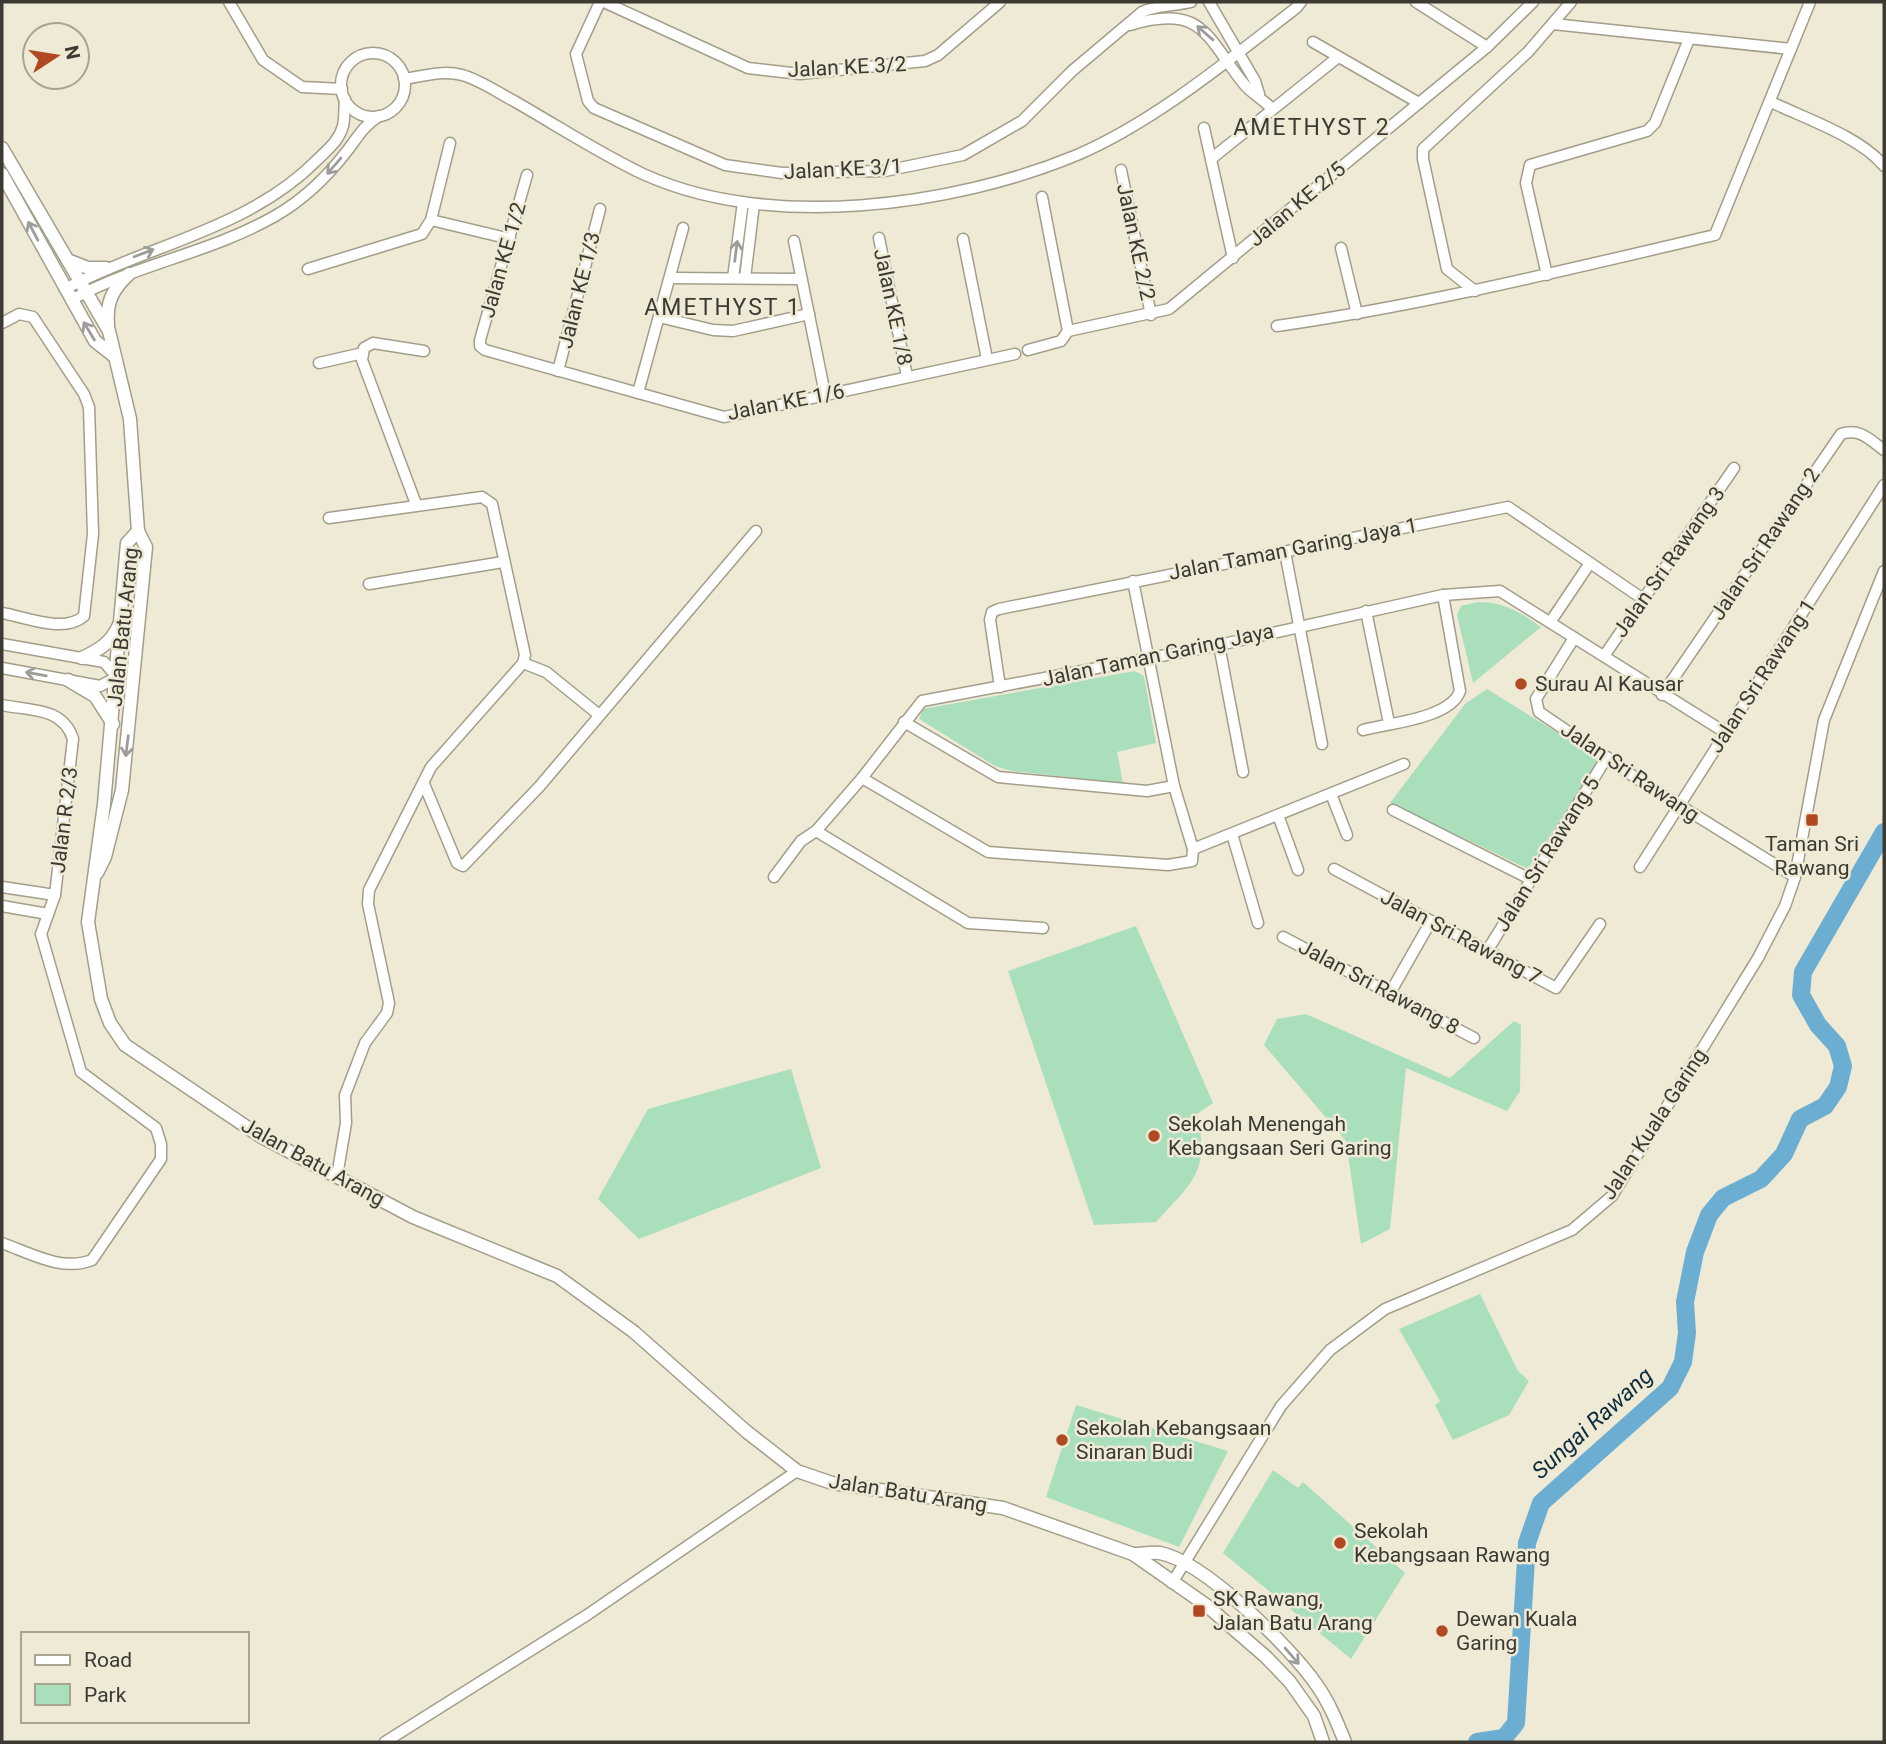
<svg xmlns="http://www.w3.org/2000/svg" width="1886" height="1744" font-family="Roboto,sans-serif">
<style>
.green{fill:#aadfbc}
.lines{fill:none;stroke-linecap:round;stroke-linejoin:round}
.river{stroke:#6caed2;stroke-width:18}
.minor-casing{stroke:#a29e8a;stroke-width:13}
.major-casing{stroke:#a29e8a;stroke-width:15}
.minor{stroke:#fff;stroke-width:10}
.major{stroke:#fff;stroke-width:12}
.oneway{stroke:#9e9c98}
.poi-dot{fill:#b04922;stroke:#efead5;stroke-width:2.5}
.labels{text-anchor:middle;stroke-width:5;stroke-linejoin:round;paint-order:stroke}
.street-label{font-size:21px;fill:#3c3a32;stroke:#efead5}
.poi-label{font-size:21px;fill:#3c3a32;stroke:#efead5;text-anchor:start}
.neighbourhood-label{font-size:23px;letter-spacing:2px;fill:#3c3a32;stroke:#efead5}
.water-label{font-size:23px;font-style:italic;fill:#0e2d3c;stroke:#efead5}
</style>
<rect width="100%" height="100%" fill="#efead5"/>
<g class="green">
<path d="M 1478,602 C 1503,602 1521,612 1541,627 L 1473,683 L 1457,615 L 1461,606 Z"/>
<polygon points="1135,671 1144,676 1156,743 1117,752 1123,783 1012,771 995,766 919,719 923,709"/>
<polygon points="1487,689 1600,759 1528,869 1390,803 1465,704"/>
<path d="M 1136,926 L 1213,1103 L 1197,1114 C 1210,1173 1193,1181 1156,1222 L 1094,1225 L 1008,971 Z"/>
<polygon points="1306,1014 1450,1078 1514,1021 1521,1025 1520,1091 1507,1111 1406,1068 1390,1229 1361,1244 1346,1141 1264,1045 1277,1019"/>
<polygon points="791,1069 821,1168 639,1239 598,1199 648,1109"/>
<polygon points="1480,1294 1518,1371 1529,1381 1509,1415 1453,1440 1435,1405 1440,1401 1399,1329"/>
<polygon points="1076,1405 1228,1451 1179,1547 1046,1497"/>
<polygon points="1273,1470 1298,1488 1303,1482 1405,1573 1351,1659 1223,1553"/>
</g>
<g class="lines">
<polyline class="river" points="1477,1742 1504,1738 1516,1723 1527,1543 1541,1503 1670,1388 1683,1362 1687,1333 1685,1302 1695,1252 1709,1215 1723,1198 1761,1179 1784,1154 1800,1119 1825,1106 1838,1087 1843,1066 1837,1046 1818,1025 1801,995 1803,972 1884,832"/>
<defs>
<g id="minor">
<polyline points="229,2 263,60 302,87 342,89"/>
<path d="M 600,2 L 576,54 L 588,101 L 594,108 L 725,165 L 782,173 L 885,171 L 963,155 L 1022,121 L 1072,71 L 1142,12 C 1157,5 1175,6 1191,2"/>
<polyline points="604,2 748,68 800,74 925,61 938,55 1000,2"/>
<polyline points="1209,2 1255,81 1259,94"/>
<polyline points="1416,2 1487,47"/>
<polyline points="1553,24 1791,49"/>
<path d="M 1130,25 C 1203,3 1206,37 1244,84 C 1251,93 1263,99 1272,109"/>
<polyline points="1313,42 1419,103"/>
<circle cx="373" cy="85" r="32"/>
<path d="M 404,79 C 423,76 443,70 462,75 C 480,80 497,92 514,101 C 556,125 599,153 643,174 C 769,231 952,207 1077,155 C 1154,122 1230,59 1296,8 L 1301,2"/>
<path d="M 1771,102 C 1804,118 1861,137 1884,166"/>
<polyline points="1204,128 1233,258"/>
<polyline points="1211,159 1337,58"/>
<polyline points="1121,170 1151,315"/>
<polyline points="527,175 480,340 480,346 485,350 724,417 1015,354"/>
<polyline points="1042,197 1068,331"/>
<polyline points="431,220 510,239"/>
<polyline points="879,238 907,376"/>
<polyline points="963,239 987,359"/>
<polyline points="794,241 825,394"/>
<polyline points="1341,248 1357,314"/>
<polyline points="308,269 422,234 431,220 450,143"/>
<polyline points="1547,275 1526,183 1530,165 1647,131 1655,123 1689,39"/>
<polyline points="671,278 801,279"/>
<polyline points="733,278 743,202"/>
<polyline points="745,278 754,204"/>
<path d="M 65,289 C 148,245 249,229 317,160 C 327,150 339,141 343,126 C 345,118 344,108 345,99"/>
<polyline points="1475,291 1447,269 1423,159 1423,149 1528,52 1571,2"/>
<path d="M 71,300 C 136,264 211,253 275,216 C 303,200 327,177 347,151 C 358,137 363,126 379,116"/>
<polyline points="659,317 713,330 733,331 809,314"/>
<path d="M 2,323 L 19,314 L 33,317 L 84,394 L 89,407 L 93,534 L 84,616 C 64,634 26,617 2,613"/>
<path d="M 1277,326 C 1425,305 1569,269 1715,235 L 1810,2"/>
<polyline points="1068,331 1169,309 1487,47 1533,2"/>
<polyline points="1028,350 1061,341 1068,331"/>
<polyline points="319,363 363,353"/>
<polyline points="558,371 600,209"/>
<polyline points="638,393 683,228"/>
<polyline points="416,504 362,360 364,348 373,343 424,351"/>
<polyline points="329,518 482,497 492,504 525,655 523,663 431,767 369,890 368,904 389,1003 387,1013 365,1043 345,1095 346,1123 337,1176"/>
<polyline points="1285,552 1322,744"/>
<polyline points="369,584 503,562"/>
<polyline points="1366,611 1389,723"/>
<polyline points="1551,621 1590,563"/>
<polyline points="1574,638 1536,699 1539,712 1642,782 1795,877"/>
<polyline points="2,644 104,662 117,677 100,686 2,668"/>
<polyline points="1219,645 1243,772"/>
<polyline points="1604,656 1734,468"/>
<polyline points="523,663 546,672 598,714"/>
<polyline points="1000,687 990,620 992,612 999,609 1508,507 1643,599"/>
<path d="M 1662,695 L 1841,434 C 1860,428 1869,439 1884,450"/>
<path d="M 2,705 C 31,711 63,707 73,739 L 55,895 L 41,934 L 81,1072 L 156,1128 L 161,1144 L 161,1159 L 92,1260 C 62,1272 30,1253 2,1243"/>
<polyline points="904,722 998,777 1147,791 1174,786"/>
<path d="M 1363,730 C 1388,723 1450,719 1460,691 L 1443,595"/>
<polyline points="862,778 988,852 1168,865 1192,861 1193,849 1174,786 1133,581"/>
<polyline points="424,784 457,863 463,866 539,787 756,531"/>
<polyline points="1331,794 1347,835"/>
<polyline points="1393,810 1530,879"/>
<polyline points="1278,815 1298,870"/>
<polyline points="816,831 968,923 1043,928"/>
<polyline points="1232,834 1258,923"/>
<polyline points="1193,849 1404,764"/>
<polyline points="1640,867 1884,485"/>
<polyline points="1334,869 1556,988 1600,924"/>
<polyline points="774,877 801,841 816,831 862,778 922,701 1219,645 1443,595 1500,591 1726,733"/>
<polyline points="2,887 55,895"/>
<polyline points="2,906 48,914"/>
<polyline points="1283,937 1474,1038"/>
<polyline points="1487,951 1607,757"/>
<polyline points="1390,993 1431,921"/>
<polyline points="1172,1583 1281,1406 1330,1350 1385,1309 1572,1230 1612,1196 1758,958 1785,906 1795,877 1824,720 1884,571"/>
<polyline points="385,1742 587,1615 797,1471"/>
</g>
<g id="major">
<polyline points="2,148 109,331 130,419 138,531 127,543 104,804 88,922 101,999 110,1023 125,1045 260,1136 413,1217 557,1276 634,1332 747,1432 797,1471 832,1483 1003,1508 1133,1554 1206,1605 1266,1657 1290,1682 1314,1716 1323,1742"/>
<polyline points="2,174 95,341 114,356"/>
<polyline points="70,261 88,268 106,268"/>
<path d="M 108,326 C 106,302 112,290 129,274"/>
<path d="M 82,658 C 99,650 111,643 119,625"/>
<polyline points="68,680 95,696 113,724"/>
<polyline points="97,873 105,857 122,790 146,547 138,531"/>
<path d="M 1133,1554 C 1141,1554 1152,1552 1160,1553 C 1205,1562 1290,1647 1316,1684 C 1329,1702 1337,1722 1345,1742"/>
</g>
</defs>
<use href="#minor" class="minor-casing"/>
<use href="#major" class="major-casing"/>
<use href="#minor" class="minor"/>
<use href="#major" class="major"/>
</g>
<defs><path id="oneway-shaft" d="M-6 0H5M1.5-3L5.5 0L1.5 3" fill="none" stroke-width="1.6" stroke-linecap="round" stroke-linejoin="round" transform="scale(1.75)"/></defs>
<g class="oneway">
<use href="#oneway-shaft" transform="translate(1205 33) rotate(-139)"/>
<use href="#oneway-shaft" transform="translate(334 166) rotate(131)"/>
<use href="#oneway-shaft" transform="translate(33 231) rotate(-118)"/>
<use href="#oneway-shaft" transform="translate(736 251) rotate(-83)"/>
<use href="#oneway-shaft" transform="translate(144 253) rotate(-21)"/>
<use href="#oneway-shaft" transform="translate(89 331) rotate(-121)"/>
<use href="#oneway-shaft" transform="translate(36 674) rotate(-170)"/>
<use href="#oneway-shaft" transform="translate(127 746) rotate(97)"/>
<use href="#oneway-shaft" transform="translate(1292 1656) rotate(49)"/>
</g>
<g class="poi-dot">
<circle cx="1521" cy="684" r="7"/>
<rect x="1805" y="813" width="14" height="14" rx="3.5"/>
<circle cx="1154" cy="1136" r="7"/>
<circle cx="1062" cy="1440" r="7"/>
<circle cx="1340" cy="1543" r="7"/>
<rect x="1192" y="1604" width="14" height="14" rx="3.5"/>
<circle cx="1442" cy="1631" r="7"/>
</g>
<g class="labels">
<g class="street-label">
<text transform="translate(847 67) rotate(-3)" y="7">Jalan KE 3/2</text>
<text transform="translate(843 169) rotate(-3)" y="7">Jalan KE 3/1</text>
<text transform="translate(1297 204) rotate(-40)" y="7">Jalan KE 2/5</text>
<text transform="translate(1136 242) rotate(78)" y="7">Jalan KE 2/2</text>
<text transform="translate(503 260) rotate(-74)" y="7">Jalan KE 1/2</text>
<text transform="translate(579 290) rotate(-76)" y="7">Jalan KE 1/3</text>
<text transform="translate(893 307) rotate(78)" y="7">Jalan KE 1/8</text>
<text transform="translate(786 402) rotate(-11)" y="7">Jalan KE 1/6</text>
<text transform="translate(1765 544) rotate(-56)" y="7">Jalan Sri Rawang 2</text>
<text transform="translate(1293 549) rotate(-11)" y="7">Jalan Taman Garing Jaya 1</text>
<text transform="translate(1669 562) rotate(-55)" y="7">Jalan Sri Rawang 3</text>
<text transform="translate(123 627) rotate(-84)" y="7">Jalan Batu Arang</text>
<text transform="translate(1158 655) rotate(-12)" y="7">Jalan Taman Garing Jaya</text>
<text transform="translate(1762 676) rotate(-57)" y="7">Jalan Sri Rawang 1</text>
<text transform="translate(1630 772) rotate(34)" y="7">Jalan Sri Rawang</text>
<text transform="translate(64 820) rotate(-83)" y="7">Jalan R 2/3</text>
<text transform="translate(1547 854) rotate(-58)" y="7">Jalan Sri Rawang 5</text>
<text transform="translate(1461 937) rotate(28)" y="7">Jalan Sri Rawang 7</text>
<text transform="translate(1379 987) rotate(28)" y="7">Jalan Sri Rawang 8</text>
<text transform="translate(1654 1124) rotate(-57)" y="7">Jalan Kuala Garing</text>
<text transform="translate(313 1162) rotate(29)" y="7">Jalan Batu Arang</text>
<text transform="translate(908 1493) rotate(9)" y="7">Jalan Batu Arang</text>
</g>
<g class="poi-label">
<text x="1535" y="691">Surau Al Kausar</text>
<text x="1812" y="851" text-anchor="middle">Taman Sri<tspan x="1812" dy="24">Rawang</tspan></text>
<text x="1168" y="1131">Sekolah Menengah<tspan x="1168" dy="24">Kebangsaan Seri Garing</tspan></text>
<text x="1076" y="1435">Sekolah Kebangsaan<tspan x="1076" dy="24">Sinaran Budi</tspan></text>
<text x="1354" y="1538">Sekolah<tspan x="1354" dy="24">Kebangsaan Rawang</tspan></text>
<text x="1213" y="1606">SK Rawang,<tspan x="1213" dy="24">Jalan Batu Arang</tspan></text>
<text x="1456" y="1626">Dewan Kuala<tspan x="1456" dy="24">Garing</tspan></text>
</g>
<g class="neighbourhood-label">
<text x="1312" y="135">AMETHYST 2</text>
<text x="723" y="315">AMETHYST 1</text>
</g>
<g class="water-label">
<text transform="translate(1592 1423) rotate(-42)" y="8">Sungai Rawang</text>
</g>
</g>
<rect width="1886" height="1744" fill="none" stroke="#3c3a32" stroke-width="7"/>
<rect x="21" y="1632" width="228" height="91" fill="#efead5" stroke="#a7a494" stroke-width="2"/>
<rect x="35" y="1655" width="35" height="10" fill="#ffffff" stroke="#a7a494" stroke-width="2"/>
<text x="84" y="1667" font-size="21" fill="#3c3a32">Road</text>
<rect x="35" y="1684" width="35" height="21" fill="#aadfbc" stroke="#a7a494" stroke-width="2"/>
<text x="84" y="1702" font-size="21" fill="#3c3a32">Park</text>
<g transform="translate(56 56) rotate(78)"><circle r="33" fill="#efead5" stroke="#a7a494" stroke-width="2"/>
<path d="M0-5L12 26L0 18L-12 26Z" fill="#b04922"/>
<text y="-10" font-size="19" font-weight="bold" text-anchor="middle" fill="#3c3a32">N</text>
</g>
</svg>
